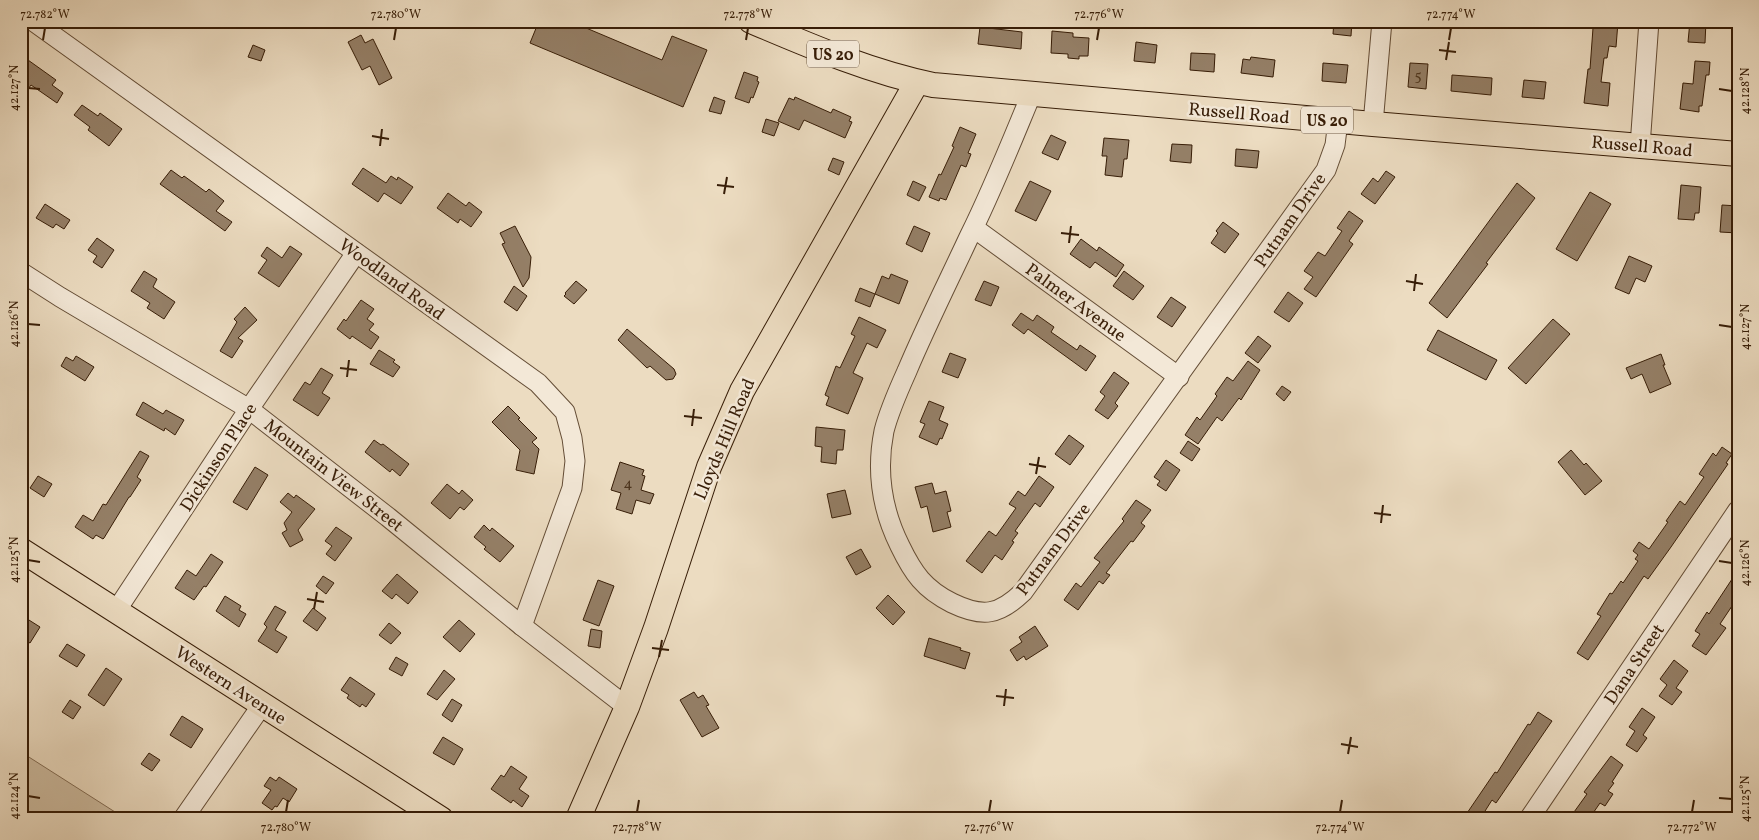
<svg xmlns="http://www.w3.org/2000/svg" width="1759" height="840" font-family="Vollkorn,serif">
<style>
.green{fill:#cdbca1;stroke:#826c54}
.building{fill:#958068;stroke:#371d07}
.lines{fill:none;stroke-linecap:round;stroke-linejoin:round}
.minor-casing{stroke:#644d36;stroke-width:21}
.major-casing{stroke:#371d07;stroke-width:26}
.minor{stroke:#f3e8d7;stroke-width:19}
.major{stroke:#ecdcc1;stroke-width:24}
.ticks{fill:none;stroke:#371d07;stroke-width:2}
.labels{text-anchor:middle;stroke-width:5;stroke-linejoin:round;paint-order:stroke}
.number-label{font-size:15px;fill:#4e361f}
.shield{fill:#f3e8d7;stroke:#6f5a45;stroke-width:1}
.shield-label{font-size:16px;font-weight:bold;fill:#371d07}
.street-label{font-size:18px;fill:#371d07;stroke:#f3e8d7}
.neatline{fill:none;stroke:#371d07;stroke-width:2}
.ticks-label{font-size:12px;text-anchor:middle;fill:#371d07}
</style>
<rect width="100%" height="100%" fill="#ecdcc1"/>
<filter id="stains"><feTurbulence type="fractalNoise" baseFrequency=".004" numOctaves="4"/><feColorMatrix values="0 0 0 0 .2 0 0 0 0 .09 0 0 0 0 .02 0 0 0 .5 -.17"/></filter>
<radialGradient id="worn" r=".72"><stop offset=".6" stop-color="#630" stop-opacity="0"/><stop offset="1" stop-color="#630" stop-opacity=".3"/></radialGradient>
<polygon class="green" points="21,752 126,819 21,819"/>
<g class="building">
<polygon points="539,21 580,21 579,25 662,60 672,36 707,50 683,107 530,43"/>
<polygon points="1334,21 1352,21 1351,36 1333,34"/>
<polygon points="1600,21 1618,22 1616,47 1609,46 1607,58 1604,58 1601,82 1610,83 1608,106 1584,103 1588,69 1590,69 1593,28 1600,28"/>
<polygon points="1690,21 1706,21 1705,43 1688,42"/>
<polygon points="980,27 1022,32 1021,49 978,44"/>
<polygon points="1052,31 1073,33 1073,37 1089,38 1088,56 1079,56 1079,59 1068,58 1068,54 1051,53"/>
<polygon points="361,35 365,43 373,39 392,78 379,85 370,66 362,70 348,42"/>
<polygon points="1136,42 1157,45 1155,63 1134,61"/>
<polygon points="253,45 265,50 261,61 248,57"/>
<polygon points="1191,53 1215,54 1214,72 1190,70"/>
<polygon points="1251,57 1275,60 1273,77 1241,73 1243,59 1250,60"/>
<polygon points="28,60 56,80 52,85 63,93 57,103 31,85 21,99 21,70"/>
<polygon points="1695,61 1710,62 1709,75 1706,75 1702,106 1699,106 1699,112 1680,109 1683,83 1693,84"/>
<polygon points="1323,63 1348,65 1346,83 1322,81"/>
<polygon points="1410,63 1428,64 1426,89 1408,87"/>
<polygon points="744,72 758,77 757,81 759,82 753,98 751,97 749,103 735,98"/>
<polygon points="1452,75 1492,78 1491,95 1451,91"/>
<polygon points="1524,80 1546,82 1544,99 1522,97"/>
<polygon points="714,97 725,101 721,114 709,111"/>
<polygon points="795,97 831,113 833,109 851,117 849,121 852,122 845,138 804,120 799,130 778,121 789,98 794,100"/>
<polygon points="82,105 98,116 100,113 122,129 109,146 88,130 90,127 74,115"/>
<polygon points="766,119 779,123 774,136 762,132"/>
<polygon points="960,127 976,134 968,153 971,154 966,167 961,165 946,200 940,198 939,201 929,197 939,174 941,175 954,147 952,146"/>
<polygon points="1051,135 1066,142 1058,160 1042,153"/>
<polygon points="1104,138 1129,140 1127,159 1124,159 1122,177 1105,175 1107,156 1102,156"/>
<polygon points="1172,144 1192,145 1191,163 1170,161"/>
<polygon points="1236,149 1259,151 1257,168 1235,166"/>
<polygon points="833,158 844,162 839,175 828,170"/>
<polygon points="363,168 386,183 391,176 397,180 398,177 413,187 401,204 384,193 378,202 352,184"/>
<polygon points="171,170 182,178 184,176 206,192 209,189 224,201 216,211 232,222 225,231 160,184"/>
<polygon points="1386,171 1395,177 1375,204 1361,194 1373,178 1378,182"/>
<polygon points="913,181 926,187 919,201 907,195"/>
<polygon points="1030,181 1051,191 1036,221 1015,211"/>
<polygon points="1517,183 1535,198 1486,263 1488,264 1447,318 1429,303"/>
<polygon points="1681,185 1701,187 1699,213 1695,213 1694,220 1678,219"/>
<polygon points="1590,192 1611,204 1577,261 1556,249"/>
<polygon points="448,193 466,206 469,202 482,212 471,227 460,219 458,223 437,208"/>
<polygon points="45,204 70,220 64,229 56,224 53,228 36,218"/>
<polygon points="1722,205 1738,206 1738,233 1720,232"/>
<polygon points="1349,211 1363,221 1349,241 1353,244 1316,297 1304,289 1313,277 1304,271 1318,252 1325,256 1342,231 1337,228"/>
<polygon points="1223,222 1239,234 1225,253 1211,243 1218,233 1216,231"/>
<polygon points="515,226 531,257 529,278 523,287 502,244 505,243 500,233"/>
<polygon points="914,226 930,233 922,252 906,244"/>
<polygon points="97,238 114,250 102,268 93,262 97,256 88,250"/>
<polygon points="1081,239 1097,251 1099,247 1124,265 1116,277 1095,262 1090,268 1070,254"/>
<polygon points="290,246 302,254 279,287 258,273 267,260 261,256 267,247 282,258"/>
<polygon points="1629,256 1652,266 1645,282 1636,278 1629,294 1615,288"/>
<polygon points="144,271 157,279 153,287 175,302 164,319 147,308 150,303 131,291"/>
<polygon points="1124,271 1144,286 1133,300 1113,286"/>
<polygon points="891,274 908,281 899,304 875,294 882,276 889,279"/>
<polygon points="576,281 587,290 574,304 564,296 566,294 565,293"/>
<polygon points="984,281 999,287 991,306 975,300"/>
<polygon points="514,286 527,296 517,311 504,302"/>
<polygon points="860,288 875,294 870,307 855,301"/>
<polygon points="1288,292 1303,303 1289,322 1274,312"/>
<polygon points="1171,297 1186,307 1172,327 1157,317"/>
<polygon points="361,300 374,309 367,319 374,324 369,330 379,337 371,349 352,336 350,339 337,329 344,319 346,321"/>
<polygon points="245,307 257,320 238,338 243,341 232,358 220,351 237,322 234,319"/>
<polygon points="1021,313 1033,321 1037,315 1054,327 1051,332 1077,350 1080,345 1096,356 1086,371 1028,329 1024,334 1012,325"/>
<polygon points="859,317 886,330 877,348 867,343 853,373 863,378 848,414 826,405 829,397 825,395 836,366 840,368 855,336 851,334"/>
<polygon points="1553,319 1570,334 1526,384 1508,368"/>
<polygon points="627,329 674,369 676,374 673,379 666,380 650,366 647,368 618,340"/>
<polygon points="1438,330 1497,360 1486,380 1427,350"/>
<polygon points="1258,336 1271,346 1258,363 1245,353"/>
<polygon points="379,350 395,360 393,362 400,367 393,377 370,364"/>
<polygon points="950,353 966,359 958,378 942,372"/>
<polygon points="1661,354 1665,365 1663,365 1671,384 1650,393 1642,374 1631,379 1626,368"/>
<polygon points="76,356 94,367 85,381 61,366 66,357 73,361"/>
<polygon points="1248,361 1260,370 1241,400 1239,398 1222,421 1217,417 1198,444 1185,435 1197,417 1200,420 1217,396 1215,394 1227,377 1233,381"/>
<polygon points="321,368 333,375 322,393 330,398 318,416 293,400 305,382 310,385"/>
<polygon points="1114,372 1129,383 1115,403 1118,406 1108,419 1095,410 1105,396 1100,392"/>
<polygon points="1282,386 1291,392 1284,401 1276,394"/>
<polygon points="929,401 944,407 939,420 948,424 942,439 940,438 937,445 919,437 925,424 920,422"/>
<polygon points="143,402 163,414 166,410 184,420 175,435 165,428 164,431 136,415"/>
<polygon points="508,406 520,418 518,419 537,438 532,442 539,449 534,474 516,470 520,450 492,422"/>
<polygon points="816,427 845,430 843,450 837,450 836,464 821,462 822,447 815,446"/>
<polygon points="1069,435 1084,446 1070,465 1055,454"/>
<polygon points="374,440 381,445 383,444 409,464 400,476 392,469 390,472 365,452"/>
<polygon points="1188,441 1200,449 1192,461 1180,453"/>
<polygon points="1722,447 1732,454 1726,463 1728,464 1671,547 1648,579 1644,576 1588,660 1577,653 1601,616 1597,614 1610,593 1612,594 1621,581 1623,583 1638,561 1635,559 1638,555 1633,551 1639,542 1649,549 1668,522 1666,521 1680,501 1685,505 1704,477 1699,474 1713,453 1716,456"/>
<polygon points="1571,450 1584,465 1586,463 1602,481 1585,495 1558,462"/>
<polygon points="140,451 149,456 137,477 141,480 130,497 129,497 104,538 103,539 96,535 93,539 75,527 83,515 93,521 103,504 106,505"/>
<polygon points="1166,460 1180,470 1166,491 1157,485 1160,481 1154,477"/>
<polygon points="620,462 644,470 642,475 645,476 641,490 654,494 650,504 636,500 632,514 616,509 621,493 611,490"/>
<polygon points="255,467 268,475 247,510 233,502"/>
<polygon points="38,476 52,484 44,497 30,488"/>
<polygon points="1039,476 1054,487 1040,507 1035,503 1015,531 1018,533 1012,541 1014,542 1002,560 995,555 982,573 966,561 989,531 996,536 1016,508 1009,504 1018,491 1025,496"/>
<polygon points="932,483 935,494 946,491 951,511 947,512 951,527 933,532 927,506 921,508 915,487"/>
<polygon points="447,484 459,494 462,490 473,500 464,510 460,507 450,519 431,503"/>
<polygon points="845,490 851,514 832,518 827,494"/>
<polygon points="288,493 294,498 296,495 315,509 298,530 303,540 290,547 282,533 287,530 284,523 292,512 280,502"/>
<polygon points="1136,500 1151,510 1141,523 1145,526 1133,542 1131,541 1106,573 1110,575 1103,584 1099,581 1078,610 1064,600 1076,583 1081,587 1100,562 1094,558 1124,521 1122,519"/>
<polygon points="484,525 490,531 492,528 514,546 500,562 484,549 486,547 474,537"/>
<polygon points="336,527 352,538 335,561 326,554 332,546 325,541"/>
<polygon points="861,549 871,567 856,575 846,557"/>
<polygon points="211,554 223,562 206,587 204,586 194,600 175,588 187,570 196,576"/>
<polygon points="1738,570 1738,597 1720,624 1726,628 1706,655 1692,646 1700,634 1695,631 1707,612 1709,614"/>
<polygon points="397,574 418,592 408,604 396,594 392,599 382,591"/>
<polygon points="323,576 334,583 326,594 316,586"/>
<polygon points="598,580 614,586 599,626 583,620"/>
<polygon points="888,595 905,612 893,625 876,608"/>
<polygon points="225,596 241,606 239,610 246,614 239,627 216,611"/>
<polygon points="275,606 286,612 275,630 287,637 277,653 258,641 267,627 264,624"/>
<polygon points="313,608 326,618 317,631 303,621"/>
<polygon points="21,615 40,627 30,643 21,638"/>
<polygon points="459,620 475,634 460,652 443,637"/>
<polygon points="389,623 401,633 391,644 379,635"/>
<polygon points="1035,626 1048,646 1026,660 1024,656 1017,661 1010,650 1022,642 1019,637"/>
<polygon points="591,629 602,631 600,648 588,646"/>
<polygon points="929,638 961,648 960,650 970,653 965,669 924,656"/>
<polygon points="67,644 85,655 77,667 59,656"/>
<polygon points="396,657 408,664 402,676 389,669"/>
<polygon points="1674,660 1688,671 1676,688 1682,692 1672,705 1659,696 1667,685 1660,679"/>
<polygon points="106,668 122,679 104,706 88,695"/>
<polygon points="444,670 455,679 437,700 427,694"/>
<polygon points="350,677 375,694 366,707 362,704 360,707 347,698 349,695 341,690"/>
<polygon points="694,692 698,698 703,695 709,705 706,706 719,728 702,737 680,700"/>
<polygon points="452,699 462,705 452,722 442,715"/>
<polygon points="70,700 81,707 73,719 62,712"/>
<polygon points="1642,708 1655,717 1643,735 1647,738 1637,752 1626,745 1635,731 1629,727"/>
<polygon points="1538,712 1552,721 1496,803 1492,800 1480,819 1463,819 1495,772 1497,773 1528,724 1530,725"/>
<polygon points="182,716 203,729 191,748 170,735"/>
<polygon points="443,737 463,749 454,765 433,753"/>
<polygon points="149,753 160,760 152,771 141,764"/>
<polygon points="1611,756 1623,765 1612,782 1614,783 1608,791 1613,794 1605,806 1600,803 1589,819 1569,819 1587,794 1584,792"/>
<polygon points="511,766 527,777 519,789 529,796 522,807 513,800 511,803 491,789 501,775 504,777"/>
<polygon points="270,777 276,781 279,777 297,789 289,802 283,798 277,807 275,806 272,810 262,803 271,790 264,786"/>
</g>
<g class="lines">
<defs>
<g id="minor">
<polyline points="33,21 538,383 565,412 572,438 575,461 572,488 522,626"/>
<path d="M 1031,95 C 1011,143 992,191 969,237 C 948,282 926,326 907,371 C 898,391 889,411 884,431 C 876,471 882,510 900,546 C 913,573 924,589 952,603 C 983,618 999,615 1023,592 L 1326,170 L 1335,145 L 1338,121"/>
<polyline points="1373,124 1382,21"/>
<polyline points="1640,146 1649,21"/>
<polyline points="974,228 1179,377"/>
<polyline points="21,272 60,297 249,409 388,517 522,626 627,707"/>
<polyline points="116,611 249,409 356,253"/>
<polyline points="183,819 262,705"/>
<polyline points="1529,819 1738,510"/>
</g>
<g id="major">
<path d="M 751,21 C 810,46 870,72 933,85 L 1373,124 L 1738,154"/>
<polyline points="21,550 441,819"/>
<polyline points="578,819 627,707 656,628 709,467 742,391 917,82"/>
</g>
</defs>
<use href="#minor" class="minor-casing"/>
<use href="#major" class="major-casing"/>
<use href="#minor" class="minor"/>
<use href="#major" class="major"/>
</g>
<path class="ticks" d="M 43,40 L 45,28M 394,40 L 396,28M 746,40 L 748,28M 1097,40 L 1099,28M 1449,40 L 1451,28M 1439,50 L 1456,52M 1446,60 L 1449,42M 28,88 L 40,89M 1719,89 L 1732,91M 372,136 L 389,139M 380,146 L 382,129M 717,185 L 734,187M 724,194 L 727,177M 1061,233 L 1079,235M 1069,243 L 1071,226M 1406,281 L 1423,284M 1414,291 L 1416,274M 28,324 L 40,325M 1719,325 L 1732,327M 340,368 L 357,370M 347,377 L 349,360M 684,416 L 702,418M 692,426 L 694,409M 1029,464 L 1046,467M 1036,474 L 1039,457M 1374,513 L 1391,515M 1381,523 L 1383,505M 28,560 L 40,562M 1719,561 L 1732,563M 307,599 L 324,602M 314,609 L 317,592M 652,648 L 669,650M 659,657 L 662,640M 996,696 L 1014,698M 1004,706 L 1006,689M 1341,744 L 1358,747M 1348,754 L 1351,737M 28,796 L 40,798M 1719,798 L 1732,799M 286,812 L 288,800M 637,812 L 639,800M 989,812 L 991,800M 1340,812 L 1342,800M 1692,812 L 1694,800"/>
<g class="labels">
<g class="number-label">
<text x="1418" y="80">5</text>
<text x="628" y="488">4</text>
</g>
<g class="shield">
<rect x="807" y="40.5" width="52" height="27" rx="4"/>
<rect x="1301" y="106.5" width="52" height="27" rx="4"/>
</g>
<g class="shield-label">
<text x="833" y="60">US 20</text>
<text x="1327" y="126">US 20</text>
</g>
<g class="street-label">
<text transform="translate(1239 113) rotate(5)" y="6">Russell Road</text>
<text transform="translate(1642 146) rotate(5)" y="6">Russell Road</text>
<text transform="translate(1290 220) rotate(-55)" y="6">Putnam Drive</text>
<text transform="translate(392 279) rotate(36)" y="6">Woodland Road</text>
<text transform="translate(1076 302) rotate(36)" y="6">Palmer Avenue</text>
<text transform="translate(724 439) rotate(-67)" y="6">Lloyds Hill Road</text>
<text transform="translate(218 457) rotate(-57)" y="6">Dickinson Place</text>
<text transform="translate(334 475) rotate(38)" y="6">Mountain View Street</text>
<text transform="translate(1053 549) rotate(-53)" y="6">Putnam Drive</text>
<text transform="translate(1634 664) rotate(-56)" y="6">Dana Street</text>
<text transform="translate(231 685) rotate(33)" y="6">Western Avenue</text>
</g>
</g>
<rect width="1759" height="840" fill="none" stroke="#ecdcc1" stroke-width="55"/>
<rect x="28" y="28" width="1704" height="784" class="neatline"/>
<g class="ticks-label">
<text x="45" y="18">72.782°W</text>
<text x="396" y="18">72.780°W</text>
<text x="748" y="18">72.778°W</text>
<text x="1099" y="18">72.776°W</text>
<text x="1451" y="18">72.774°W</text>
<text transform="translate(14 88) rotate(-90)" y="4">42.127°N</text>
<text transform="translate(1745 91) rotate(-90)" y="4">42.128°N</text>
<text transform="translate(14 324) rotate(-90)" y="4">42.126°N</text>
<text transform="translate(1745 327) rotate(-90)" y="4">42.127°N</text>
<text transform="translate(14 560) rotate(-90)" y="4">42.125°N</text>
<text transform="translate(1745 563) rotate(-90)" y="4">42.126°N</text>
<text transform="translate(14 796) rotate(-90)" y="4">42.124°N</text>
<text transform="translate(1745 799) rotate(-90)" y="4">42.125°N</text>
<text x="286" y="831">72.780°W</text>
<text x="637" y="831">72.778°W</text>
<text x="989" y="831">72.776°W</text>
<text x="1340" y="831">72.774°W</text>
<text x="1692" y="831">72.772°W</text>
</g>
<rect width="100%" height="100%" filter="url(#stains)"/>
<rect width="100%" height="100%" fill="url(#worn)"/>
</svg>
